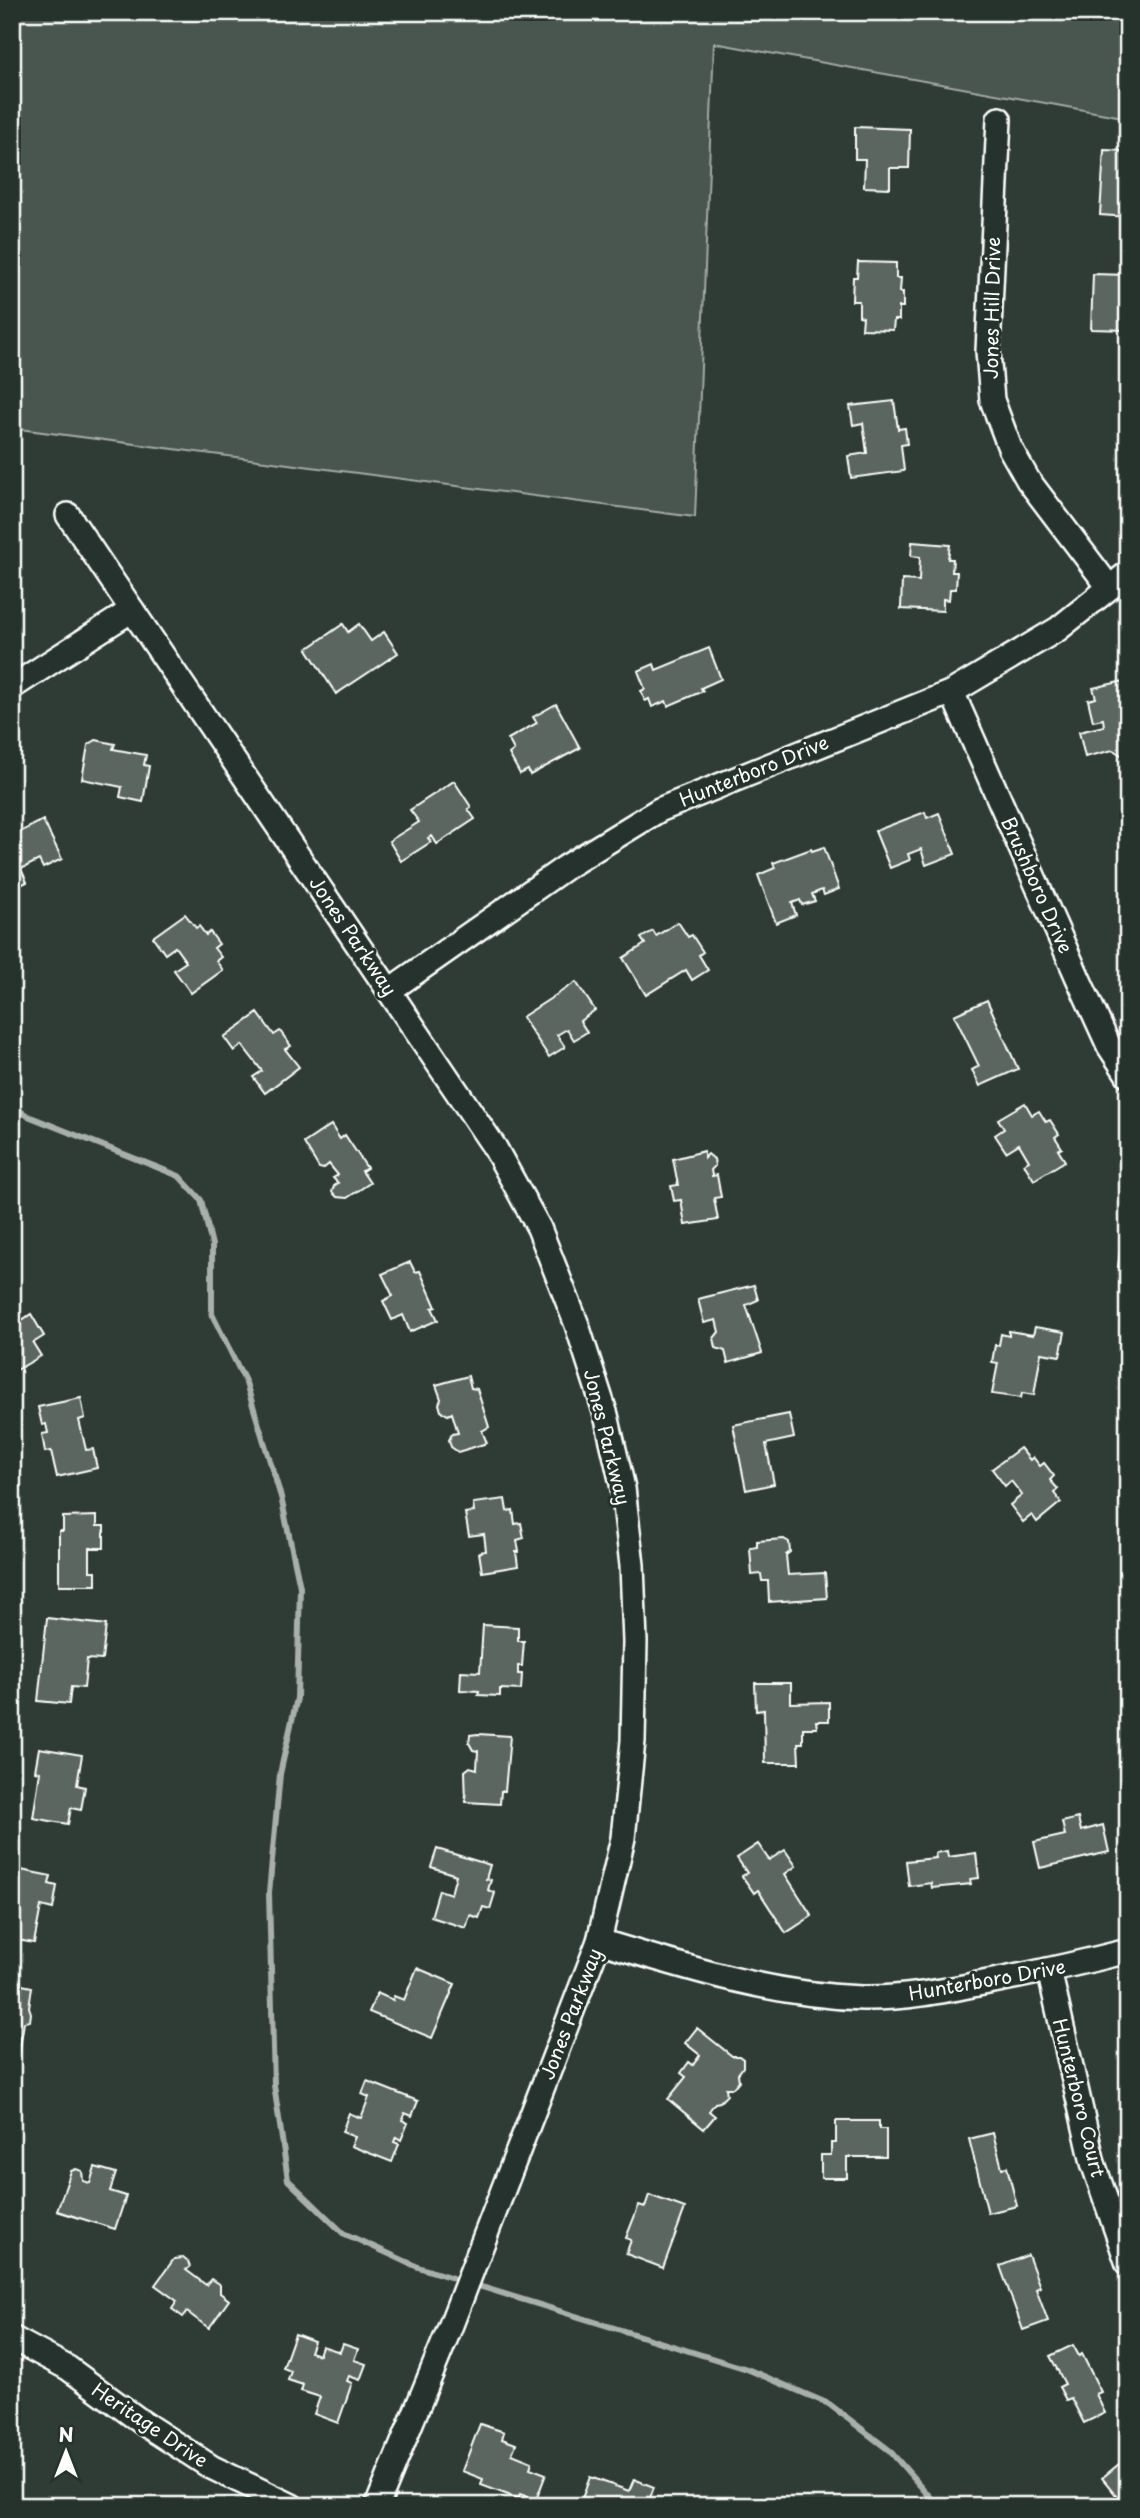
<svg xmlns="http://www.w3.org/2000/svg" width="1140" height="2518" font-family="'Playpen Sans',sans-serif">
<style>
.green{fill:#4a544f;stroke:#a4aaa7;stroke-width:2}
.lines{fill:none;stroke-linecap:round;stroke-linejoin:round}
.stream{stroke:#a9afac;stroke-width:6}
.building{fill:#5b6661;stroke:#fff;stroke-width:2}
.minor-casing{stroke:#fff;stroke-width:28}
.minor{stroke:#26332d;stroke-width:23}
.labels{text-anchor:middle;stroke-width:6;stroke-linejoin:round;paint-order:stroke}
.street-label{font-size:19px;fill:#fff;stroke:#26332d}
</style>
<rect width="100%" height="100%" fill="#2f3b35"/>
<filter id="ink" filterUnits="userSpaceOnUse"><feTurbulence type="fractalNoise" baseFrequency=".0143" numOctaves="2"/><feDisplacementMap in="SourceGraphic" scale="14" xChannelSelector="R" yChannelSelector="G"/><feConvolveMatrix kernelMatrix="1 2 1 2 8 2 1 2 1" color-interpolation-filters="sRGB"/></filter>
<g filter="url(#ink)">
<polygon class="green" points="12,12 1128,12 1128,118 714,43 695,517 12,428"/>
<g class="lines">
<g class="stream">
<polyline points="12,1106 28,1116 179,1176 201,1200 212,1245 212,1314 246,1383 281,1497 300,1587 297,1698 280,1774 269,1893 274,2085 288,2180 343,2233 418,2267 462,2281"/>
<polyline points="472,2284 747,2369 829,2404 889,2450 938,2506"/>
</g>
</g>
<g class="building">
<polygon points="855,127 910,129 909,168 890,168 890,188 864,187 865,159 855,159"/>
<polygon points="1104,150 1128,151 1128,217 1100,215"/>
<polygon points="858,262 896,263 896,278 901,278 900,292 903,292 903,307 899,307 899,320 894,320 893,330 862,329 863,317 859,316 859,301 852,301 853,277 857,277"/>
<polygon points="1093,274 1128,275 1128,330 1091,329"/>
<polygon points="894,401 898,429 905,428 907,444 901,445 904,471 851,478 848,456 867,453 863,423 853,425 850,406"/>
<polygon points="912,542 950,545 948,559 953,559 952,572 957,572 956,589 950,589 949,600 943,599 943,611 901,609 902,580 919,581 920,557 911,556"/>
<polygon points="343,624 348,632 359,624 371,641 384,632 398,653 336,694 307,649"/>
<polygon points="709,648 721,679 701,688 703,691 668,706 666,701 652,707 649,699 645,701 641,691 645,689 638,671 654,664 656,670"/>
<polygon points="1128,680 1128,759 1113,750 1085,757 1079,732 1104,726 1103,719 1093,721 1088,700 1096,698 1093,688"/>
<polygon points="556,704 580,748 530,775 528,770 520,774 509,754 514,750 508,739 537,723 533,717"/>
<polygon points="96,740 115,744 113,749 146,755 144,765 149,766 143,802 120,797 122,787 82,779 88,745"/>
<polygon points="454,781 471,807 468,809 475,819 437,844 432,836 428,838 431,842 401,861 389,841 419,822 410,810"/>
<polygon points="925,812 927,818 939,813 955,854 926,865 921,849 908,854 910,860 890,868 875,831"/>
<polygon points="43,820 62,859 43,868 39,860 21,869 27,882 12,889 12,836"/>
<polygon points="824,847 839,889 824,895 822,890 812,894 815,901 802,905 800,900 792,903 796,915 776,923 758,875 775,868 773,863 811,849 812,851"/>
<polygon points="185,914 196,928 199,926 206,935 210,932 219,944 214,948 221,957 216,961 223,970 191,993 174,970 186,962 175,947 165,954 153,937"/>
<polygon points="678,922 688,937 692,935 703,952 699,955 708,970 692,980 686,970 646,995 623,958 645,944 641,938 653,931 656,936"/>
<polygon points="576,982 595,1010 580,1021 587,1032 574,1040 567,1029 557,1035 565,1047 549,1057 522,1017"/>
<polygon points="987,1000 1018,1069 980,1086 972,1070 979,1066 954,1015"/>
<polygon points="258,1013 274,1035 280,1031 291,1046 285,1049 299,1067 265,1093 253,1077 262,1071 242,1045 234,1051 224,1037"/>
<polygon points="1025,1103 1032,1115 1039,1111 1046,1122 1050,1120 1059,1134 1055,1137 1062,1148 1058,1150 1065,1161 1034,1180 1024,1164 1029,1161 1019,1144 1006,1152 995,1135 1004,1129 998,1119"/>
<polygon points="331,1125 340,1139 345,1135 367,1168 362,1171 370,1183 347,1198 337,1197 332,1192 334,1186 338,1183 333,1178 338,1175 329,1164 323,1169 319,1168 304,1143"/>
<polygon points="704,1151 704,1158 708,1154 714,1159 715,1166 711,1170 712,1176 717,1175 721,1197 714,1198 718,1220 685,1225 681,1200 674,1201 671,1186 678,1185 673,1159"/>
<polygon points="1128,1240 1128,1292 1120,1291 1122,1268 1118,1267 1121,1244 1127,1244"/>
<polygon points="410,1262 415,1272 420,1271 436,1307 432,1308 438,1320 410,1332 403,1315 392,1320 383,1301 393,1296 382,1274"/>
<polygon points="754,1285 758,1300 746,1305 762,1353 728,1363 725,1351 716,1348 714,1338 719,1332 716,1320 704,1323 698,1299"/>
<polygon points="12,1305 22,1320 31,1314 44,1336 33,1343 41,1356 15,1371 12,1367"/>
<polygon points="1035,1327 1065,1332 1060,1356 1041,1353 1034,1395 1022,1393 1021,1398 992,1394 998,1363 992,1362 995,1345 999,1345 1001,1334 1009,1336 1009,1331 1033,1335"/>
<polygon points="468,1376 471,1388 477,1389 489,1427 482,1431 487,1443 458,1452 451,1447 449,1440 452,1434 458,1433 452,1413 448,1415 441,1411 439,1404 441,1399 436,1385"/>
<polygon points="81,1398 85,1418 79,1420 86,1450 93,1449 97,1468 57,1477 51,1451 45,1452 42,1434 48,1433 46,1424 42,1425 38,1407"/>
<polygon points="789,1414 794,1438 766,1444 774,1484 746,1490 733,1425"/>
<polygon points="1020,1448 1030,1460 1033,1457 1040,1466 1044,1463 1054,1476 1050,1480 1058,1489 1054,1493 1061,1502 1037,1522 1032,1515 1023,1522 1010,1505 1022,1495 1011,1481 1005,1486 992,1469"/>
<polygon points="505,1499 507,1511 513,1510 515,1524 521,1523 524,1538 517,1540 519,1552 516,1552 518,1566 482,1572 479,1552 486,1551 484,1534 469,1536 465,1513 474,1512 473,1503"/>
<polygon points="97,1516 97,1526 104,1526 104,1548 90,1548 90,1571 96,1571 96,1585 59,1585 59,1531 63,1531 63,1517"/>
<polygon points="784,1539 789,1542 790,1552 786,1555 788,1575 825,1573 827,1598 769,1602 768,1581 762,1581 761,1574 752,1575 750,1548 757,1547 757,1541"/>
<polygon points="47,1618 106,1625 102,1660 87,1659 84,1688 71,1687 69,1704 38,1701"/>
<polygon points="483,1625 518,1627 518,1641 524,1641 522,1666 518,1666 518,1674 522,1674 521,1690 500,1689 500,1696 478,1695 479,1691 460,1690 461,1671 480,1672"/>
<polygon points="755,1683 791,1683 791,1703 829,1702 829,1721 816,1721 817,1728 803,1728 803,1743 798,1743 799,1763 765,1763 764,1710 756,1711"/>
<polygon points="478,1734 510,1736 505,1791 501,1791 500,1804 466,1802 465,1771 470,1767 477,1769 478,1751 473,1750 469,1743 470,1735"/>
<polygon points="39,1748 82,1755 77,1785 85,1787 81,1810 71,1808 68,1824 33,1818 40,1772 35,1771"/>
<polygon points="1078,1818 1081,1831 1103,1825 1109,1852 1040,1868 1034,1842 1065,1835 1062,1822"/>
<polygon points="758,1844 769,1860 785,1850 796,1866 785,1874 812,1916 786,1933 758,1890 754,1893 742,1876 747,1873 737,1858"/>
<polygon points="437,1849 490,1865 486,1879 491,1880 488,1890 495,1893 490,1909 483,1907 479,1918 470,1915 466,1928 431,1917 439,1890 451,1894 456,1875 431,1867"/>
<polygon points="947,1851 948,1857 976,1853 979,1878 970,1879 971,1884 932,1888 931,1883 909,1886 906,1861 936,1858 935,1853"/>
<polygon points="21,1870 51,1876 49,1884 57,1886 53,1909 41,1906 34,1943 12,1939 12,1886 13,1881 18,1882"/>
<polygon points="417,1968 455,1984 432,2038 369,2012 377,1993 393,2000 394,1996 404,2000"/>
<polygon points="12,1983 32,1987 29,2007 31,2013 30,2021 24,2022 19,2055 12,2054"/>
<polygon points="697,2028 732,2056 739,2056 743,2059 743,2067 738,2074 739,2081 733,2088 726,2088 727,2095 720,2102 715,2103 709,2111 715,2116 704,2129 668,2099 686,2077 681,2073 689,2062 693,2065 700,2055 685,2043"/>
<polygon points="367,2081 418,2101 412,2116 405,2113 402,2120 408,2123 401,2140 396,2137 394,2142 399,2144 392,2162 351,2146 355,2137 342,2132 349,2113 361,2118 369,2097 362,2094"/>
<polygon points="836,2121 879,2121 879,2129 886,2129 886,2157 847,2157 847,2178 821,2178 821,2155 831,2155 831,2143 836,2143"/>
<polygon points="993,2133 1002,2168 1007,2167 1017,2206 988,2213 969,2139"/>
<polygon points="95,2167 116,2173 110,2191 126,2196 115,2229 57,2211 71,2171 76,2169 82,2171 83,2181 90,2183"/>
<polygon points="649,2195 685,2208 663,2268 626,2254 631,2240 626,2238 639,2205 645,2207"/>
<polygon points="1028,2255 1040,2287 1036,2289 1048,2321 1023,2330 1000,2266"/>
<polygon points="183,2258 188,2262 190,2267 186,2270 206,2285 211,2279 220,2285 220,2293 229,2300 209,2328 187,2312 183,2317 172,2309 177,2301 155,2285 174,2259"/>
<polygon points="295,2334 314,2341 310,2352 319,2355 322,2346 340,2352 343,2344 358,2349 354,2360 366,2364 360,2380 349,2376 347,2381 352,2383 338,2423 314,2414 320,2397 301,2391 303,2385 288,2380 291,2371 283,2368"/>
<polygon points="1073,2345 1079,2356 1082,2354 1101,2392 1096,2394 1105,2413 1084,2423 1071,2398 1066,2400 1059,2387 1065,2384 1050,2356"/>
<polygon points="480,2424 504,2432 502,2439 516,2444 512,2454 532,2462 530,2468 546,2474 536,2500 520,2494 519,2499 481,2485 483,2479 462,2471"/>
<polygon points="1125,2459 1128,2462 1128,2506 1125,2506 1102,2478"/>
<polygon points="590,2477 629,2491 634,2479 654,2487 647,2506 586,2506 580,2504"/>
</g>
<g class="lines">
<defs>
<g id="minor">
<polyline points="999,119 988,351 992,400 1010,448 1028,480 1109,587"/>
<polyline points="68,515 495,1148 539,1228 577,1325 606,1415 623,1488 632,1565 635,1642 633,1741 623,1838 599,1941 449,2330 377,2506"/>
<polyline points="12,687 132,610"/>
<polyline points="952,692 1078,978 1109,1046 1128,1075"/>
<polyline points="390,990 566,867 659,810 952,692 1058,629 1128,573"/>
<path d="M 599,1941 C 685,1967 771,1995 862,1998 C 902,1999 944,1991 983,1983 C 1032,1974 1080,1963 1128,1951"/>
<polyline points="1049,1970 1093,2163 1128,2264"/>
<polyline points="12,2338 68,2368 143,2423 211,2467 292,2506"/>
</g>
</defs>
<use href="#minor" class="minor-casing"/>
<use href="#minor" class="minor"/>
</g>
</g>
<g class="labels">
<g class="street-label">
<text transform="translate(992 308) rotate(-89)" y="7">Jones Hill Drive</text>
<text transform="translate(754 771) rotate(-22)" y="7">Hunterboro Drive</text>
<text transform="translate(1037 885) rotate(66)" y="7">Brushboro Drive</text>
<text transform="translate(353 936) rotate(56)" y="7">Jones Parkway</text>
<text transform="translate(607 1437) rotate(76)" y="7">Jones Parkway</text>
<text transform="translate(987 1980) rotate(-10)" y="7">Hunterboro Drive</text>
<text transform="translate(571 2014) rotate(-69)" y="7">Jones Parkway</text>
<text transform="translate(1079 2098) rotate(76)" y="7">Hunterboro Court</text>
<text transform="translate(150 2425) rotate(34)" y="7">Heritage Drive</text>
</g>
</g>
<rect width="1140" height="2518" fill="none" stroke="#26332d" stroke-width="42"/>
<rect x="21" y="21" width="1098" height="2476" fill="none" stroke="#fff" stroke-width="2.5" filter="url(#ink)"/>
<g transform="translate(66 2452)" stroke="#26332d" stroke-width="5" paint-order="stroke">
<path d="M0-5L12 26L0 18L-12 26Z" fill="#ffffff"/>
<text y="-10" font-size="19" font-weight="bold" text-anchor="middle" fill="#ffffff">N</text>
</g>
</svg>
